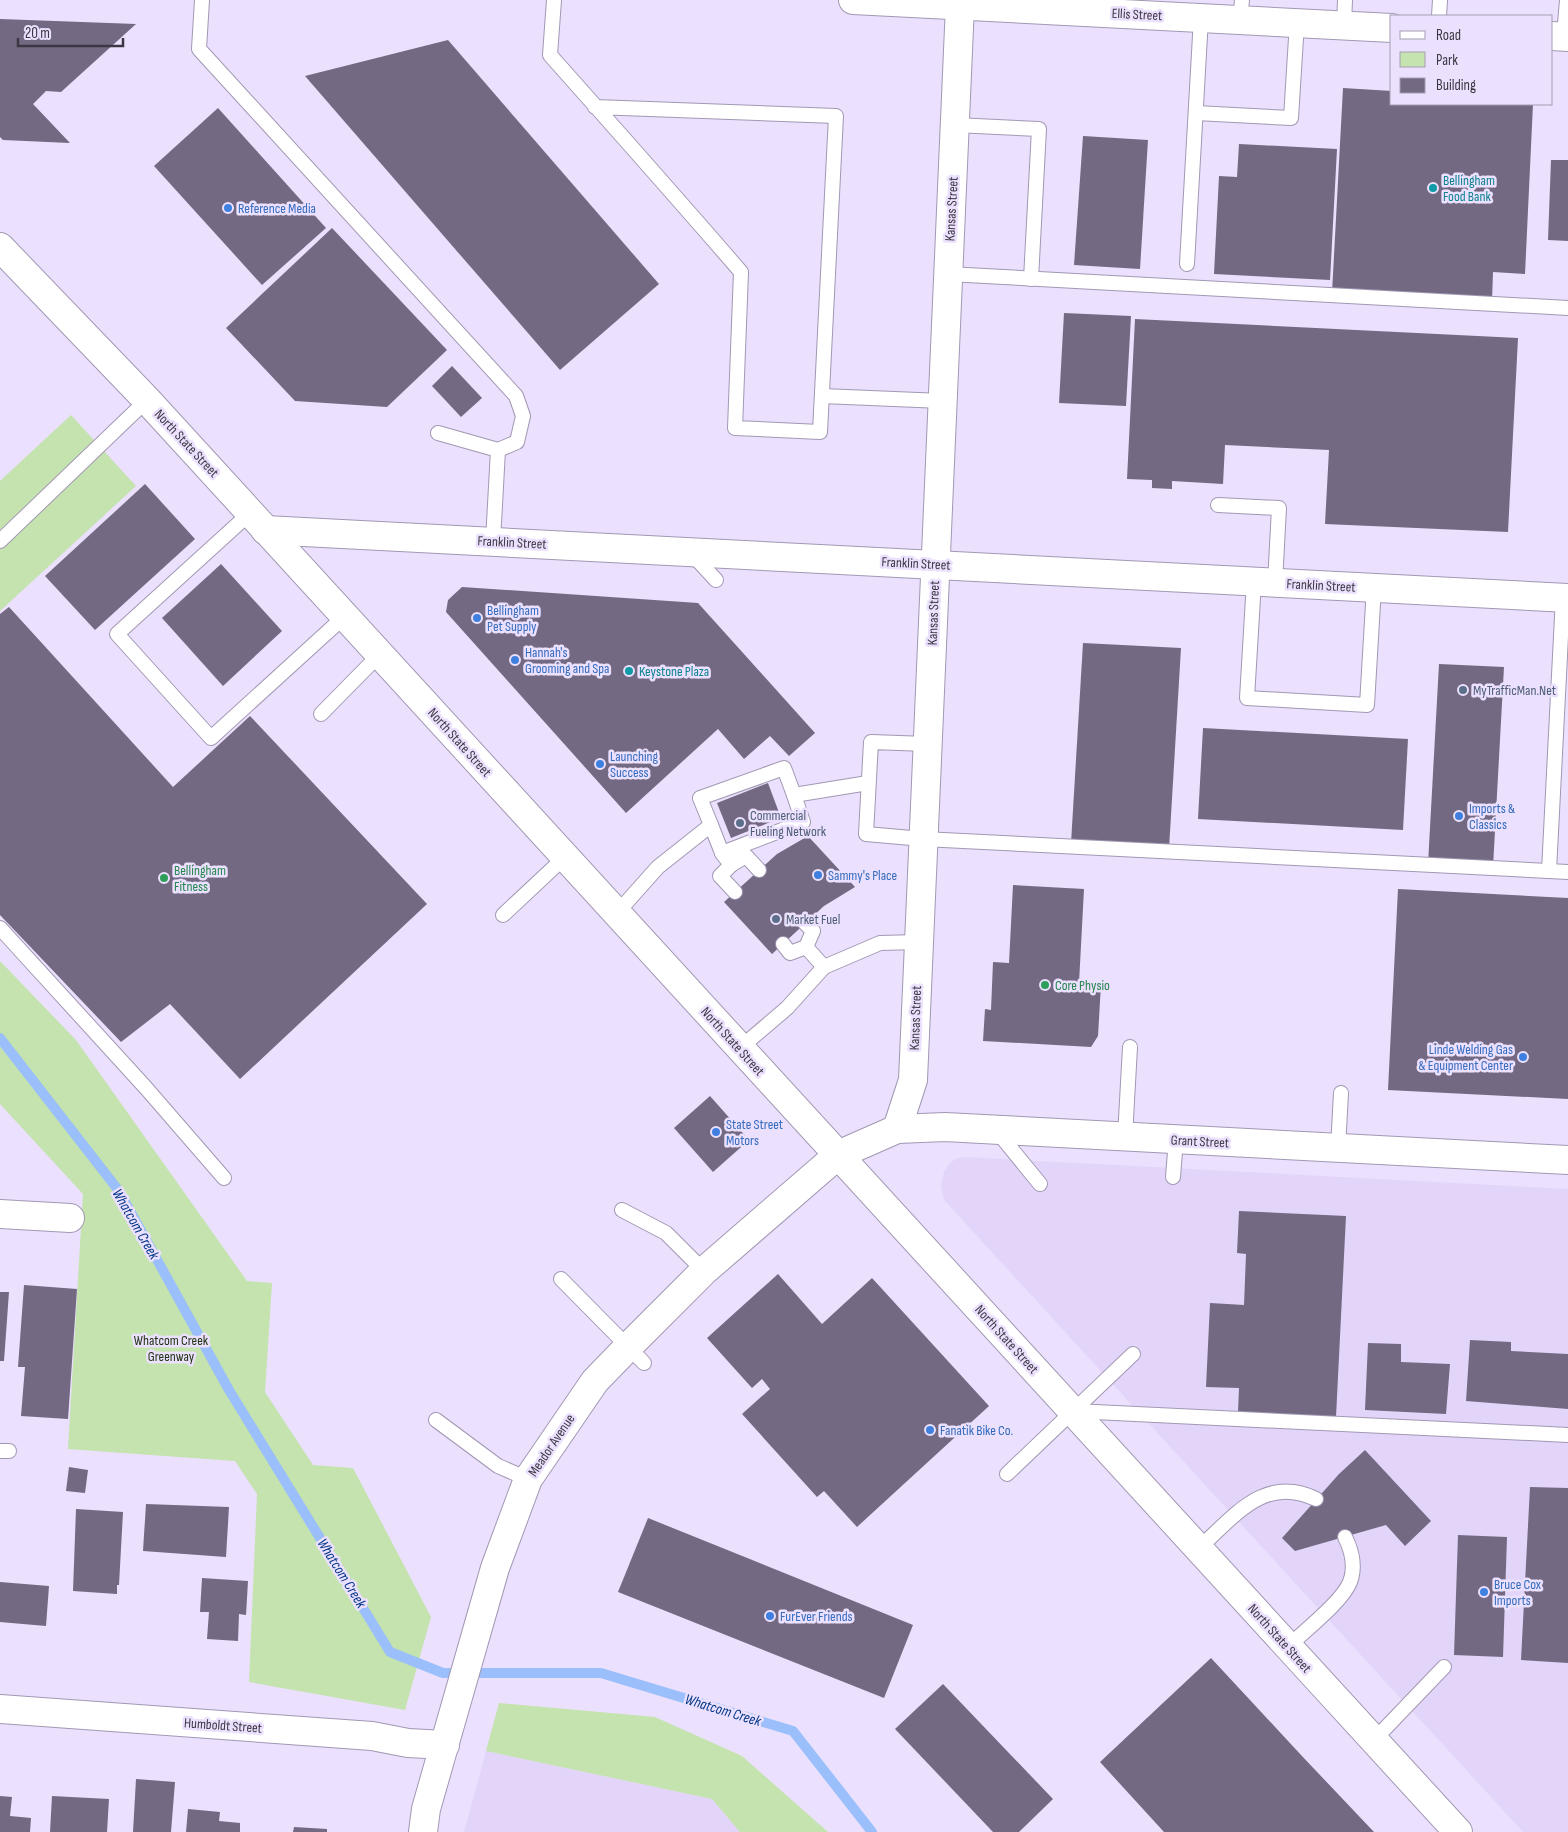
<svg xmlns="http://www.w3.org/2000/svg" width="1568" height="1832" font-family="'Sofia Sans Condensed',sans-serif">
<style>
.built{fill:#e3d5f9}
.green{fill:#c5e3ae}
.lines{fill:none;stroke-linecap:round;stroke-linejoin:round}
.stream{stroke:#9bbffa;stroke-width:10}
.building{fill:#736983}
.service-casing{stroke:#a298b3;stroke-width:16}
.minor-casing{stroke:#a298b3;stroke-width:30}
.tertiary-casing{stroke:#a298b3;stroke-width:30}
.secondary-casing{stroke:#a298b3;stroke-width:30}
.service{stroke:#fff;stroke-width:14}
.minor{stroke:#fff;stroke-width:28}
.tertiary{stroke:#fff;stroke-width:28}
.secondary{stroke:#fff;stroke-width:28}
.culture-dot{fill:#0f9aa8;stroke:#ebe0fd;stroke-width:2}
.shop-dot{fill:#3f7fe0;stroke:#ebe0fd;stroke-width:2}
.service-dot{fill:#5c6f8a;stroke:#ebe0fd;stroke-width:2}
.leisure-dot{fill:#2e9e5b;stroke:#ebe0fd;stroke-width:2}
.labels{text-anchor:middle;stroke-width:5;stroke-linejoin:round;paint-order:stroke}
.street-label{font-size:14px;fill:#3c3843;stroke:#ebe0fd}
.culture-label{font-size:14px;fill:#0d838f;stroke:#ebe0fd;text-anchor:start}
.shop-label{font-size:14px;fill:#366cbe;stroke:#ebe0fd;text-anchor:start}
.service-label{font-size:14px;fill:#4e5e75;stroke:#ebe0fd;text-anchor:start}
.leisure-label{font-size:14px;fill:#27864d;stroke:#ebe0fd;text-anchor:start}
.park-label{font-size:14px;fill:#223312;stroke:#ebe0fd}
.water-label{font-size:15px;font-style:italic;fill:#033688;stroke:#ebe0fd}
</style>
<rect width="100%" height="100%" fill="#ebe0fd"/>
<g class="built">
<polygon points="964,1157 1568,1189 1568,1832 1523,1832 944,1200 941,1186 944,1172 949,1164 955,1159"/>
<polygon points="486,1751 712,1799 740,1832 464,1832"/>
</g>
<g class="green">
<polygon points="71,415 136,486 0,611 0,481"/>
<polygon points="0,961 76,1040 247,1281 272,1283 265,1392 313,1465 353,1468 431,1617 405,1710 249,1682 257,1494 235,1461 68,1449 83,1194 0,1104"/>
<polygon points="499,1703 655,1717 742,1756 828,1832 740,1832 712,1799 486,1751"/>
</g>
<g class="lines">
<polyline class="stream" points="0,1038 119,1191 229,1390 390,1652 443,1673 601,1673 793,1731 872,1832"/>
</g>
<g class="building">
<polygon points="0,19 136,24 61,92 46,91 33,104 70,143 3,140 0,137"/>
<polygon points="448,40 659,284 560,370 305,76"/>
<polygon points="1343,88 1392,91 1392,104 1533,104 1525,274 1493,272 1492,301 1332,293"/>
<polygon points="218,108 326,228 262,285 154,166"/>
<polygon points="1083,136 1148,140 1140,269 1074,265"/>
<polygon points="1239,144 1337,149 1330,280 1214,274 1219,176 1237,177"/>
<polygon points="1551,160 1568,160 1568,241 1548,240"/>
<polygon points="332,228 447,350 387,407 295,401 226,328"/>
<polygon points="1064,313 1131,316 1126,406 1059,403"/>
<polygon points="1135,319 1518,338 1508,532 1325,524 1329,450 1225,445 1223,484 1172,481 1172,489 1152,488 1152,480 1127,479"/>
<polygon points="452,366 482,398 461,417 432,386"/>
<polygon points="145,484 195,539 95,630 45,576"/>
<polygon points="221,564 282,631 223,686 162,618"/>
<polygon points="462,587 698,603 815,733 789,756 770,736 744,759 718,729 626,813 446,612 448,600"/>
<polygon points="9,607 173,787 250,716 427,904 240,1079 170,1004 121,1042 0,915 0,614"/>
<polygon points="1083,643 1181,648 1169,849 1071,843"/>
<polygon points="1439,664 1504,667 1493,867 1428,864"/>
<polygon points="1203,728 1408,739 1403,830 1198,819"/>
<polygon points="768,783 781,818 731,838 717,803"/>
<polygon points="808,836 855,887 824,906 772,954 724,902 777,854"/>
<polygon points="1013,885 1084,889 1079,983 1101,984 1098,1036 1091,1047 983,1041 985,1009 991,1010 993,962 1009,963"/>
<polygon points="1398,889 1568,898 1568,1099 1388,1090"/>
<polygon points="710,1096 749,1140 713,1172 674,1128"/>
<polygon points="1239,1211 1346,1216 1336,1417 1238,1412 1239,1388 1206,1387 1210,1303 1244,1305 1246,1254 1237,1253"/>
<polygon points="778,1274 822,1324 872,1278 989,1406 857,1527 824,1491 817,1497 742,1414 770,1389 762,1379 752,1388 707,1338"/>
<polygon points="24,1285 77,1289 68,1419 21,1416 25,1367 18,1367"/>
<polygon points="0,1292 9,1292 4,1361 0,1361"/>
<polygon points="1470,1340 1511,1342 1511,1351 1568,1354 1568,1409 1466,1401"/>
<polygon points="1368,1343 1401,1344 1401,1362 1450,1364 1446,1414 1365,1410"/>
<polygon points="1365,1450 1431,1521 1405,1546 1386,1525 1295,1551 1282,1538 1339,1474"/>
<polygon points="69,1467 88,1470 85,1493 66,1491"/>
<polygon points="1530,1487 1568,1488 1568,1663 1521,1660"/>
<polygon points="146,1504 229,1507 226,1557 143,1551"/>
<polygon points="76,1509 123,1512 119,1585 117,1585 117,1594 73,1591"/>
<polygon points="648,1518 913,1625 884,1698 618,1592"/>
<polygon points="1458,1535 1507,1537 1503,1657 1454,1655"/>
<polygon points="202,1578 248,1581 246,1615 239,1614 238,1641 207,1639 209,1612 200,1612"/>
<polygon points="0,1582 49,1586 46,1626 0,1622"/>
<polygon points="1211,1658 1301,1755 1374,1832 1164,1832 1100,1762"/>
<polygon points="943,1684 1053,1799 1019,1832 993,1832 895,1729"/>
<polygon points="136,1779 175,1782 171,1832 133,1832"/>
<polygon points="0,1796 12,1797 10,1816 31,1818 30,1832 0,1832"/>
<polygon points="52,1796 109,1799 107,1832 50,1832"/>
<polygon points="188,1809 220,1812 219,1821 240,1823 240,1832 186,1832"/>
<polygon points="294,1827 327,1829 327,1832 293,1832"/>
</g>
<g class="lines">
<defs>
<g id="service">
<polyline points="202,0 199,49 516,396 523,416 517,442 498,450 438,433"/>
<path d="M 554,0 L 550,55 C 614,127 678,199 741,272 L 735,428 L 820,432 L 836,116 L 595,107"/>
<polyline points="1439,16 1440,0"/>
<polyline points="1240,20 1242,0"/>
<polyline points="1344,25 1345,0"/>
<polyline points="1564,36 1567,0"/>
<polyline points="1196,113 1291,118 1297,22"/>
<polyline points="955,125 1039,129 1031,279"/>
<polyline points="1187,264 1201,18"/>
<polyline points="948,274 1568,308"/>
<polyline points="822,396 942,401"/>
<polyline points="1218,505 1279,508 1275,583"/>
<polyline points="250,513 117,634 211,738 345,616"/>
<polyline points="0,541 147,400"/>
<polyline points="493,541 498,450"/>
<polyline points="692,554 716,580"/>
<polyline points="1254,581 1247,698 1367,705 1374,587"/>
<polyline points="321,714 380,654"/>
<polyline points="927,744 871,742 866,834 923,839 1568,872"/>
<polyline points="711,825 700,798 784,768 794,795"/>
<polyline points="722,853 731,865 720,876 735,892"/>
<polyline points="731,865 746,856 759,870"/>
<polyline points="1549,871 1563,597"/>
<polyline points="617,913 658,867 711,825 722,853 803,822 794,795 868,783"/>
<polyline points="503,915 565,857"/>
<polyline points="805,923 813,931 806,947"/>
<polyline points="0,928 146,1088 224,1178"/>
<polyline points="783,944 790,953 806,947 824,967"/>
<polyline points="740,1048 787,1008 824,967 880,943 919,942"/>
<polyline points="996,1130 1040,1184"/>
<polyline points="1125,1137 1130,1047"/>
<polyline points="1338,1148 1341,1093"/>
<polyline points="1173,1177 1176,1139"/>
<polyline points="622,1210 666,1233 704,1271"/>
<polyline points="561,1279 644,1363"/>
<polyline points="1074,1411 1568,1435"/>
<polyline points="436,1420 498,1466 528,1479"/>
<polyline points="0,1451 9,1451"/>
<polyline points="1007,1474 1133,1354"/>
<path d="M 1198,1549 C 1234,1517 1264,1474 1316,1499"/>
<path d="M 1288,1647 C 1304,1631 1342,1602 1350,1582 C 1356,1566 1352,1551 1345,1537"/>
<polyline points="1374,1740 1444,1667"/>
</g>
<g id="minor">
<polyline points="853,0 1392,28"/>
<polyline points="1552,36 1568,37"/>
<polyline points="265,530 1568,598"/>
<polyline points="897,1129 913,1080 960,5"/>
<polyline points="838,1155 897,1129 945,1127 1568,1160"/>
<polyline points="0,1214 70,1218"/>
<polyline points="0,1709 372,1736 408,1743 445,1745"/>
</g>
<polyline id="tertiary" points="423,1832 426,1809 440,1760 495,1568 528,1479 595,1381 628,1347 704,1271 838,1155"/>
<polyline id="secondary" points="0,247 147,400 1458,1832"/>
</defs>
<use href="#service" class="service-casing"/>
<use href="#minor" class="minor-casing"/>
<use href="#tertiary" class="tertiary-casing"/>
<use href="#secondary" class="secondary-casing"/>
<use href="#service" class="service"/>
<use href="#minor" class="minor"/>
<use href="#tertiary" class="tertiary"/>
<use href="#secondary" class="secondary"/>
</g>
<g class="culture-dot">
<circle cx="1433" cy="188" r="5"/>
<circle cx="629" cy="671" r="5"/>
</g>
<g class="shop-dot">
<circle cx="228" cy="208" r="5"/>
<circle cx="477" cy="618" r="5"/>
<circle cx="515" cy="660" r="5"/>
<circle cx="600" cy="764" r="5"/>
<circle cx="1459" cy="816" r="5"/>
<circle cx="818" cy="875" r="5"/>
<circle cx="1523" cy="1057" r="5"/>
<circle cx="716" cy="1132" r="5"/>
<circle cx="930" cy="1430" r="5"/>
<circle cx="1484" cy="1592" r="5"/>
<circle cx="770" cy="1616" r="5"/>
</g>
<g class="service-dot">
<circle cx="1463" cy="690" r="5"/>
<circle cx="740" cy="823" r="5"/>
<circle cx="776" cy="919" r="5"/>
</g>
<g class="leisure-dot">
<circle cx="164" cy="878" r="5"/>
<circle cx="1045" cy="985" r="5"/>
</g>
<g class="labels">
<g class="street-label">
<text transform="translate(1137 14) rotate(3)" y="5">Ellis Street</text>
<text transform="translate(951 209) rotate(-87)" y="5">Kansas Street</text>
<text transform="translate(187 443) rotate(47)" y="5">North State Street</text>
<text transform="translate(512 542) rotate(3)" y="5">Franklin Street</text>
<text transform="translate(916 563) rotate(3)" y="5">Franklin Street</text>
<text transform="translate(1321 585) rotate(3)" y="5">Franklin Street</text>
<text transform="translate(933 613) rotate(-88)" y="5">Kansas Street</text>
<text transform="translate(460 742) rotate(48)" y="5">North State Street</text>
<text transform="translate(915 1018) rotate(-88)" y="5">Kansas Street</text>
<text transform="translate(733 1041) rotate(48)" y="5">North State Street</text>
<text transform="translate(1200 1141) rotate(3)" y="5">Grant Street</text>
<text transform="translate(1007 1339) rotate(48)" y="5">North State Street</text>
<text transform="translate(551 1445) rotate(-56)" y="5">Meador Avenue</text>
<text transform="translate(1280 1638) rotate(48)" y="5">North State Street</text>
<text transform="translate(223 1725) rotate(4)" y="5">Humboldt Street</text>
</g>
<g class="culture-label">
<text x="1443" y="185">Bellingham<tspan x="1443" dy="16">Food Bank</tspan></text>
<text x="639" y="676">Keystone Plaza</text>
</g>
<g class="shop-label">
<text x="238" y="213">Reference Media</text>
<text x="487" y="615">Bellingham<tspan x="487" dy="16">Pet Supply</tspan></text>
<text x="525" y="657">Hannah's<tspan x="525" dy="16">Grooming and Spa</tspan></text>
<text x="610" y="761">Launching<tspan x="610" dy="16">Success</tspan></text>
<text x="1469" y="813">Imports &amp;<tspan x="1469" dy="16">Classics</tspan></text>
<text x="828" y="880">Sammy's Place</text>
<text x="1513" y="1054" text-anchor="end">Linde Welding Gas<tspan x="1513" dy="16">&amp; Equipment Center</tspan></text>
<text x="726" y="1129">State Street<tspan x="726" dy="16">Motors</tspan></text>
<text x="940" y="1435">Fanatik Bike Co.</text>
<text x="1494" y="1589">Bruce Cox<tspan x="1494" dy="16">Imports</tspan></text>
<text x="780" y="1621">FurEver Friends</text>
</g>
<g class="service-label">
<text x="1473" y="695">MyTrafficMan.Net</text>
<text x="750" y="820">Commercial<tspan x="750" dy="16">Fueling Network</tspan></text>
<text x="786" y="924">Market Fuel</text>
</g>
<g class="leisure-label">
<text x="174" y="875">Bellingham<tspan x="174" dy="16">Fitness</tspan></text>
<text x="1055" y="990">Core Physio</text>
</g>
<g class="park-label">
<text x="171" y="1345">Whatcom Creek<tspan x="171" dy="16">Greenway</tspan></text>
</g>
<g class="water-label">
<text transform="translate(136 1224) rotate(60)" y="5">Whatcom Creek</text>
<text transform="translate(342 1573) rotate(58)" y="5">Whatcom Creek</text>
<text transform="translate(723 1710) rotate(17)" y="5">Whatcom Creek</text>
</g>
</g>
<rect x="1390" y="15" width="162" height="90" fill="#ebe0fd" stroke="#a59db3"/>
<rect x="1400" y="31" width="25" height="8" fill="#ffffff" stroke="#a59db3"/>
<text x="1436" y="40" font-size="15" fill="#3c3843">Road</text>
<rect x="1400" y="52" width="25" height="15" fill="#c5e3ae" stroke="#a59db3"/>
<text x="1436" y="65" font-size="15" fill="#3c3843">Park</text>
<rect x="1400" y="78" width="25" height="15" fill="#736983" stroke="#a59db3"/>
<text x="1436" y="90" font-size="15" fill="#3c3843">Building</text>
<path d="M18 38v8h105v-8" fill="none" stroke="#3c3843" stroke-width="2.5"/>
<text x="25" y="38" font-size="15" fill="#3c3843" stroke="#ebe0fd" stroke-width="4" paint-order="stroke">20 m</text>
</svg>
